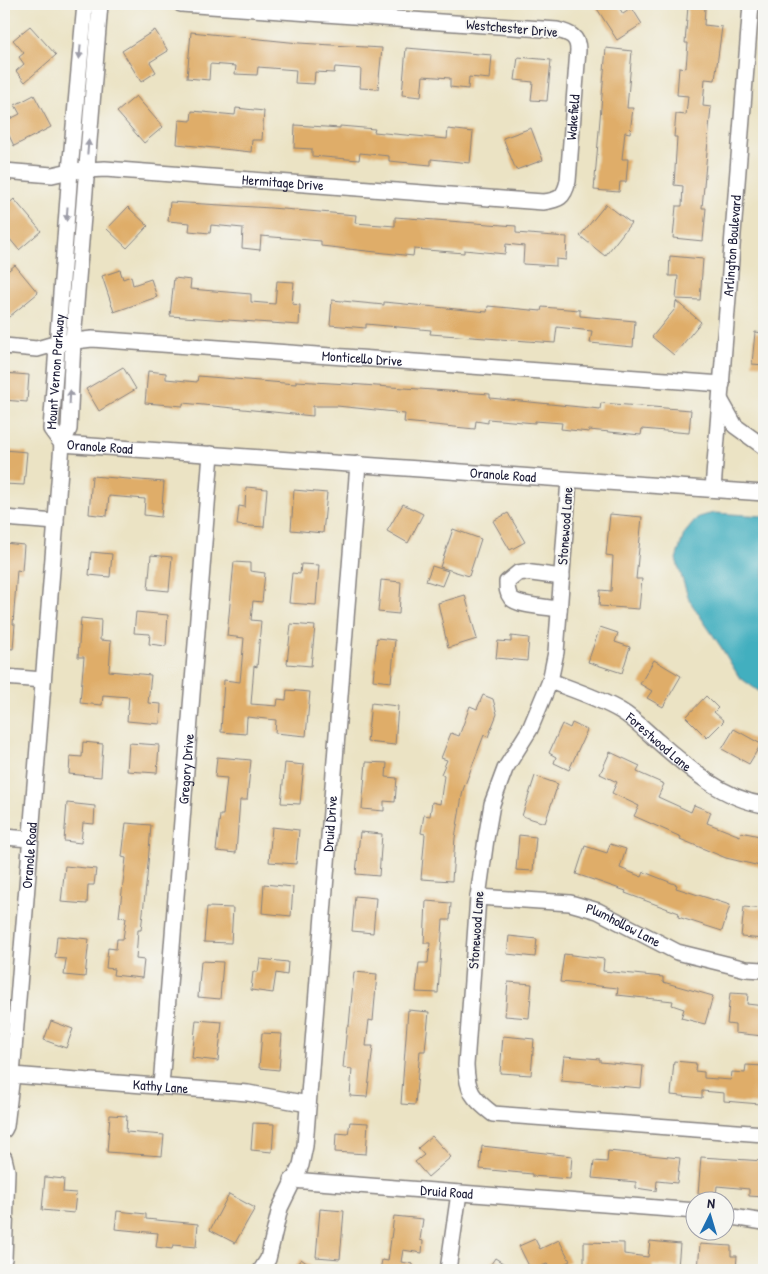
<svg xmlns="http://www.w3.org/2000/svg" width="768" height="1274" font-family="'Patrick Hand',sans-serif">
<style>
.water{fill:#42afbf;stroke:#32687d}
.building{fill:#dfad69}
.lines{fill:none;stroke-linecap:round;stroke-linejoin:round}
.minor-casing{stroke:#868280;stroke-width:18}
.minor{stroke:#fff;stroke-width:15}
.oneway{fill:#9c9ca7}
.labels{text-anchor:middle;stroke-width:4;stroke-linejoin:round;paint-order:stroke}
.street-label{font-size:14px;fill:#22223b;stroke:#f6f6f2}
</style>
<rect width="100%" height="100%" fill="#f6f6f2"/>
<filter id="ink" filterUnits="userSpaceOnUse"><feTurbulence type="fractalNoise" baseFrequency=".02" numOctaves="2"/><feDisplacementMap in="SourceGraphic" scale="10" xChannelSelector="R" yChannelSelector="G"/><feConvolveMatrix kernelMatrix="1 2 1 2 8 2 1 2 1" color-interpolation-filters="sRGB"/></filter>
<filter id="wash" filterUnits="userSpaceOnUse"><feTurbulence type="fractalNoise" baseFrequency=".0096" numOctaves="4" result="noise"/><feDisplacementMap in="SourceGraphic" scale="20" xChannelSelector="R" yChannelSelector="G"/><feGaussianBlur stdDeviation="1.12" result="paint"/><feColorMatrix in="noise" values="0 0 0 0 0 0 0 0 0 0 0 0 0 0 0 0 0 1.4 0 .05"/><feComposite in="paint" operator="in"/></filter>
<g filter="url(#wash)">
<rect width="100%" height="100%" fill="#ebe3c4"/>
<polygon class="water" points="714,513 764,516 764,695 739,677 721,647 689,600 676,559 684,534 698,517"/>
<g id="blocks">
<g class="building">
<polygon points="594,4 617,4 623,14 632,8 642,24 617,40"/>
<polygon points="688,6 705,8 704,25 722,27 715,80 705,79 703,106 711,107 702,208 706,208 703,241 673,238 676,206 682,206 683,186 674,185 677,137 674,137 676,114 686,115 688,96 677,95 679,67 686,68 688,43 685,43"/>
<polygon points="30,26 56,55 25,82 16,71 24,64 19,57 24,53 13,40"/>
<polygon points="155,30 168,51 150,62 156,72 141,82 122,51"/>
<polygon points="191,32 299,43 382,48 378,89 360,88 361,69 335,67 334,73 315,72 314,84 295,83 296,70 258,67 257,75 235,74 236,66 210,64 209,80 187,78"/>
<polygon points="406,48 492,55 490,79 469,77 468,89 450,87 450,78 423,76 421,97 402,95"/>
<polygon points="606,48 632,51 627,108 633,108 630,133 625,132 622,159 628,159 626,182 620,182 619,192 594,190"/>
<polygon points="518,57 551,60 547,101 531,100 533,82 515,80"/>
<polygon points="34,95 51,127 14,146 4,125 4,122 20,114 15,105"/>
<polygon points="136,96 163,127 144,143 117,112"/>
<polygon points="236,108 264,111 262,140 252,140 251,152 177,144 179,120 191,121 192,111 235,115"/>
<polygon points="295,125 340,128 340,126 375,129 374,132 447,139 448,129 473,132 470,163 431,159 431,165 389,161 389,156 360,153 359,160 312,156 312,149 294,148"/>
<polygon points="531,128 543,160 516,170 503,138"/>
<polygon points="14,199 41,231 19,250 4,232 4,208"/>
<polygon points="170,202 271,208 356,215 355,223 395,226 395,217 516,226 516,233 567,237 566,260 556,259 556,266 523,264 524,246 506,244 505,254 464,250 464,253 414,249 413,256 321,246 321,241 261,236 260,250 242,248 243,228 211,225 210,233 189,231 190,223 168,221"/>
<polygon points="606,204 631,223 605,256 580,236"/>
<polygon points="128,207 148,226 127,248 107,229"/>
<polygon points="670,256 703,259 700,300 676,299 678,276 669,276"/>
<polygon points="15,265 38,293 4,321 4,274"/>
<polygon points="120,270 123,279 131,276 133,285 151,279 157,297 114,312 102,276"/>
<polygon points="174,278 191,280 190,289 251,294 251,302 275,304 277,281 294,282 292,304 300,305 299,325 170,316"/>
<polygon points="332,300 384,305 384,302 487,312 488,306 541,311 542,307 580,310 580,316 635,321 633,347 590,343 592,331 557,327 555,343 430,334 431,330 366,324 366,328 330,325"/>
<polygon points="676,301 701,322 674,355 652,337 675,309"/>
<polygon points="755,332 764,333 764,365 752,364"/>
<polygon points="123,367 136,389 99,411 86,389"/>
<polygon points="148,371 166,373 166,379 197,382 198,376 296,384 296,381 348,384 490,394 490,398 600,409 601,403 691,410 689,433 642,429 641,435 589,430 589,432 561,429 562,423 535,421 535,423 488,419 488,423 476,421 475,429 404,422 405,414 395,413 395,412 337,406 313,406 313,416 183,403 183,406 145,403"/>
<polygon points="4,373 29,375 27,402 4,400"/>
<polygon points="4,450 27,452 24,485 4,484"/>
<polygon points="92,476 164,482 161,517 144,515 145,499 109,496 107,516 89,514"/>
<polygon points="246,487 267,489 264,527 237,525 239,506 245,507"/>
<polygon points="294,490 327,493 323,533 291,530"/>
<polygon points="403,504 423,514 408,543 387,531"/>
<polygon points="508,513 525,542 510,550 493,521"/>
<polygon points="610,514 642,517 636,579 642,579 639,609 599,606 600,590 611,591 613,556 606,555"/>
<polygon points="453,529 481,539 469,576 440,567"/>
<polygon points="4,543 24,545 22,571 17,570 13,624 15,624 13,649 4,648"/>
<polygon points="91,552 112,554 110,577 89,575"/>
<polygon points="151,555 172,557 169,591 148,589"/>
<polygon points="234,562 250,563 250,571 265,573 262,602 253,601 251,620 261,621 257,667 254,666 251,704 277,706 278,699 286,700 287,690 310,692 306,736 275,733 276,720 247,717 246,734 221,732 224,680 240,682 244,638 227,636"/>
<polygon points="301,564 319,565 316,605 289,603 292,573 300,574"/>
<polygon points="432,566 448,571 442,586 426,581"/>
<polygon points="381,580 401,582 399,614 378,612"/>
<polygon points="465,595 477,639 448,648 438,603"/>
<polygon points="136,612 168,615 166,646 149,644 150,634 134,633"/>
<polygon points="81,618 101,620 100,640 111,641 109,671 151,675 148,703 161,704 160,724 127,721 129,697 103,695 102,705 80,703 84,657 78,657"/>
<polygon points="291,624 315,626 311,666 287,664"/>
<polygon points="600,627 618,633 615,642 630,647 622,673 588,662"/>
<polygon points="511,636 529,638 527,661 496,658 498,641 511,642"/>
<polygon points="377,638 395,640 391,682 373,680"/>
<polygon points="654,660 681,676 663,707 647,698 652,691 640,684"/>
<polygon points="483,695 493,699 497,714 488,737 484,735 463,790 455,838 452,881 421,879 425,834 421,833 424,815 430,816 432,802 440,804 444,776 441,774 447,760 441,758 451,733 459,736 470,706 477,709"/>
<polygon points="706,696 718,708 714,712 724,721 707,738 686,717"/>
<polygon points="371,703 398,706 395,745 367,742"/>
<polygon points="572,723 587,730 569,770 554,763 556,757 549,753 562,724 570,728"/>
<polygon points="734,729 761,744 749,764 722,749"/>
<polygon points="83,742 103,744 101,777 69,774 70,756 82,757"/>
<polygon points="129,743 159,745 157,773 127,771"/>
<polygon points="610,752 640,766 637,772 664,784 658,797 691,812 694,805 711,812 707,823 740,836 741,832 764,837 764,867 726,858 680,839 681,837 634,816 639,806 612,793 617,782 600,774"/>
<polygon points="217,757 251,760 247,800 240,800 236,853 216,851 220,815 223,815 227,778 215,777"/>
<polygon points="366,762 387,763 386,777 397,778 395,802 384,801 384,811 362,809"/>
<polygon points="285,763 304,765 300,804 281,803"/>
<polygon points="535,776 558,784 545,823 522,816"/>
<polygon points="67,803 95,806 94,824 83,823 81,843 64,841"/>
<polygon points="126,823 151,825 147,877 141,930 138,930 136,959 144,960 142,978 113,975 114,969 106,968 108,948 116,949 117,939 123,939 126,918 119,917 126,858 122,857"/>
<polygon points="272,827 299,830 296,864 269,862"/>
<polygon points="360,832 382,834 379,876 356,874"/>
<polygon points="519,835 536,837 533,871 516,870"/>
<polygon points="610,844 626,849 620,868 642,877 644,872 677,885 676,888 730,905 722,931 678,917 679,913 625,893 626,891 576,874 585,846 607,853"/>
<polygon points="65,866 96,869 94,885 88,885 87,904 61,902"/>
<polygon points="264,884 293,887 291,916 262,913"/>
<polygon points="355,896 376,898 373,933 352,931"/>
<polygon points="426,901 451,903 450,920 443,920 438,993 416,992 419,963 428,963 430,943 424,943"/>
<polygon points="207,907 233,908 231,943 204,942"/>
<polygon points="744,907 764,909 764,939 741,937"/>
<polygon points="57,936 89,939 85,977 64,975 66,959 55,958"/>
<polygon points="509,936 537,939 535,957 507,954"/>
<polygon points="564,954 604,959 603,971 663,977 663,982 713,996 705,1024 681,1018 684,1009 672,1005 673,1001 617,995 618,988 560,982"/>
<polygon points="260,959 288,962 287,975 276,973 273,993 251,990 253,972 258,972"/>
<polygon points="201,961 223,962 220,999 198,997"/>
<polygon points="354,972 377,974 373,1021 369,1020 366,1046 373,1046 367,1097 350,1096 352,1069 343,1068 347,1026 349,1026"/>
<polygon points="508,982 532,984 529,1018 505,1016"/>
<polygon points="730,993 748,994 747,1004 764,1006 763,1036 735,1033 735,1025 727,1024"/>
<polygon points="408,1010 429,1012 425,1051 420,1051 415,1105 401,1104"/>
<polygon points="196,1020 222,1022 218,1061 192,1058"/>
<polygon points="51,1021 73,1029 66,1048 44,1040"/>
<polygon points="262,1033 282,1034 279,1070 259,1068"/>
<polygon points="503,1036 534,1039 531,1075 500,1073"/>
<polygon points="564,1056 600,1059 600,1062 643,1066 641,1088 561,1081"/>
<polygon points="674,1061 696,1063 695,1071 704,1072 704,1078 731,1080 732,1072 745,1073 746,1065 763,1066 760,1104 724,1101 724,1093 702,1091 702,1098 671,1095"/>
<polygon points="110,1115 127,1116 126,1132 164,1135 162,1156 107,1152"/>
<polygon points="350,1122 368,1123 366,1154 335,1152 336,1133 348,1134"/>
<polygon points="253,1123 274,1124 272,1152 251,1150"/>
<polygon points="432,1136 451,1157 428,1177 415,1162 424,1155 418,1148"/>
<polygon points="482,1146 572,1156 570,1179 532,1176 532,1174 480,1169"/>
<polygon points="608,1151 680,1158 677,1183 657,1181 656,1191 636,1188 636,1182 592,1178 594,1161 607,1162"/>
<polygon points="701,1157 764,1161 764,1197 749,1196 749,1189 717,1186 716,1196 698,1194"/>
<polygon points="45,1177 64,1179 63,1192 76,1193 74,1213 42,1210"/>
<polygon points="229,1194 255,1208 235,1243 210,1230"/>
<polygon points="320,1209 344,1211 340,1259 316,1257"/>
<polygon points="117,1211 146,1214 146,1219 198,1224 196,1247 173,1245 172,1249 156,1247 158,1233 115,1229"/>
<polygon points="394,1216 423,1219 420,1240 423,1241 422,1253 403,1250 401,1262 413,1264 413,1270 380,1270 382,1260 388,1261"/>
<polygon points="535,1239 540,1249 559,1240 570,1261 552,1270 547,1264 531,1270 519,1246"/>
<polygon points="650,1241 680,1244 678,1267 653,1265 652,1270 584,1270 584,1242 624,1243 624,1254 648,1257"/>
<polygon points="700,1244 731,1246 731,1256 737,1256 736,1270 698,1270"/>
<polygon points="495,1258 514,1270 487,1270"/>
<polygon points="301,1259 316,1270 293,1270"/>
</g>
</g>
</g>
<g filter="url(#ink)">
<use href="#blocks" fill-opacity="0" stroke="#868280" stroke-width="1"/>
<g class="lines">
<defs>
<g id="minor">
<path id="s1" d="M 4,171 L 52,175 L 70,171 L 105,169 L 543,202 C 559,200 564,198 568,181 L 578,50 C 578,36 569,33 557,30 L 181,4"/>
<path id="s2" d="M 4,346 L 37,349 L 58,343 L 92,339 L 722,384"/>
<polyline points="721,401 735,426 764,447"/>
<path id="s3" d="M 62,444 L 764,493"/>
<path id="s4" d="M 62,444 L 51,429 L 70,171 L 85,4"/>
<path d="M 569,480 L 556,652 L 550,681 L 530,729 L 505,769 L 492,804 L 486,839 L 478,897 L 466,1065 C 467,1091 472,1098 493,1114 L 764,1134"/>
<path id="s5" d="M 713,489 L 751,4"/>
<polyline points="4,518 56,522"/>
<path d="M 559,609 C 548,607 518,606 511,598 C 507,593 507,588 507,582 L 518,573 L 524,572 L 562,577"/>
<polyline points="4,677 43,680"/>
<path id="s6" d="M 550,681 C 574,690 599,698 621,711 C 633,718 644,729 654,738 C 686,766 721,798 764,805"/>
<polyline points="4,837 30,839"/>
<path id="s7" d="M 478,897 L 570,903 L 598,911 L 677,952 L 746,969 L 764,970"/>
<path id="s8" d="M 12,1075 L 248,1093 L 308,1104"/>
<path id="s9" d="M 161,1086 L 211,454"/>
<path id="s10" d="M 4,1130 L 6,1126 L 12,1075 L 62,444 L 69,429 L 73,341 L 100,4"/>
<polyline points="4,1158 7,1171 4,1259"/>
<path id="s11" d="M 292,1180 L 696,1211"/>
<polyline points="726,1216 764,1222"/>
<path id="s12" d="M 261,1270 L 268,1259 L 280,1208 L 301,1165 L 305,1146 L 358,464"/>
<polyline points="448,1270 459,1193"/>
</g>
</defs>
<use href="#minor" class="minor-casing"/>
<use href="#minor" class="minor"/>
</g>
<defs><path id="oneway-solid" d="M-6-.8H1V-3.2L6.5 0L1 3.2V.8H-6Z" transform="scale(1.25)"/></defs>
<g class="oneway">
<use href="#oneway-solid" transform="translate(80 52) rotate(95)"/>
<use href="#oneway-solid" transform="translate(88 147) rotate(-85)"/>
<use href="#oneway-solid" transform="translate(67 214) rotate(94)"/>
<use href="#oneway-solid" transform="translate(70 397) rotate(-87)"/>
</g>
</g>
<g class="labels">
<g class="street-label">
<text transform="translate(512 28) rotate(5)" y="5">Westchester Drive</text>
<text dy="5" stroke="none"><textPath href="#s1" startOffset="641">Wakefield</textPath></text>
<text dy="5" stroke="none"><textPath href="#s1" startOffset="280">Hermitage Drive</textPath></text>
<text dy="5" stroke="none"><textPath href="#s5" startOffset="244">Arlington Boulevard</textPath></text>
<text dy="5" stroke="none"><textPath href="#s2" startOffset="360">Monticello Drive</textPath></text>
<text dy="5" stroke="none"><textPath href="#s4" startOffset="76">Mount Vernon Parkway</textPath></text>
<text dy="5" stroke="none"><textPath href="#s3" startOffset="38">Oranole Road</textPath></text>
<text dy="5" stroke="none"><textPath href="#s3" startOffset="442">Oranole Road</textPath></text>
<text transform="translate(565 526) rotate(-86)" y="5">Stonewood Lane</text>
<text dy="5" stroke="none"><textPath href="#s6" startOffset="126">Forestwood Lane</textPath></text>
<text dy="5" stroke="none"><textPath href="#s9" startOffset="318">Gregory Drive</textPath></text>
<text dy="5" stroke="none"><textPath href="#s12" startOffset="456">Druid Drive</textPath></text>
<text dy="5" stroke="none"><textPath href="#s10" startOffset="276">Oranole Road</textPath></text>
<text dy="5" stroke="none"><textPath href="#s7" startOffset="150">Plumhollow Lane</textPath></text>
<text transform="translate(476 930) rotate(-86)" y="5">Stonewood Lane</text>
<text dy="5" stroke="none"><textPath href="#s8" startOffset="149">Kathy Lane</textPath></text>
<text dy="5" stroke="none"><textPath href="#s11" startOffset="155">Druid Road</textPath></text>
</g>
</g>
<rect width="768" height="1274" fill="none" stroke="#f6f6f2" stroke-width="20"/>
<g transform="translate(710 1216) rotate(5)"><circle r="24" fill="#f6f6f2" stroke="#a1a1a9"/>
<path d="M0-4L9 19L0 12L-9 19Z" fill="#1f6fb2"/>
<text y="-8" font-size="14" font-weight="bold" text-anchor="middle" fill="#22223b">N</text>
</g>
</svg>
